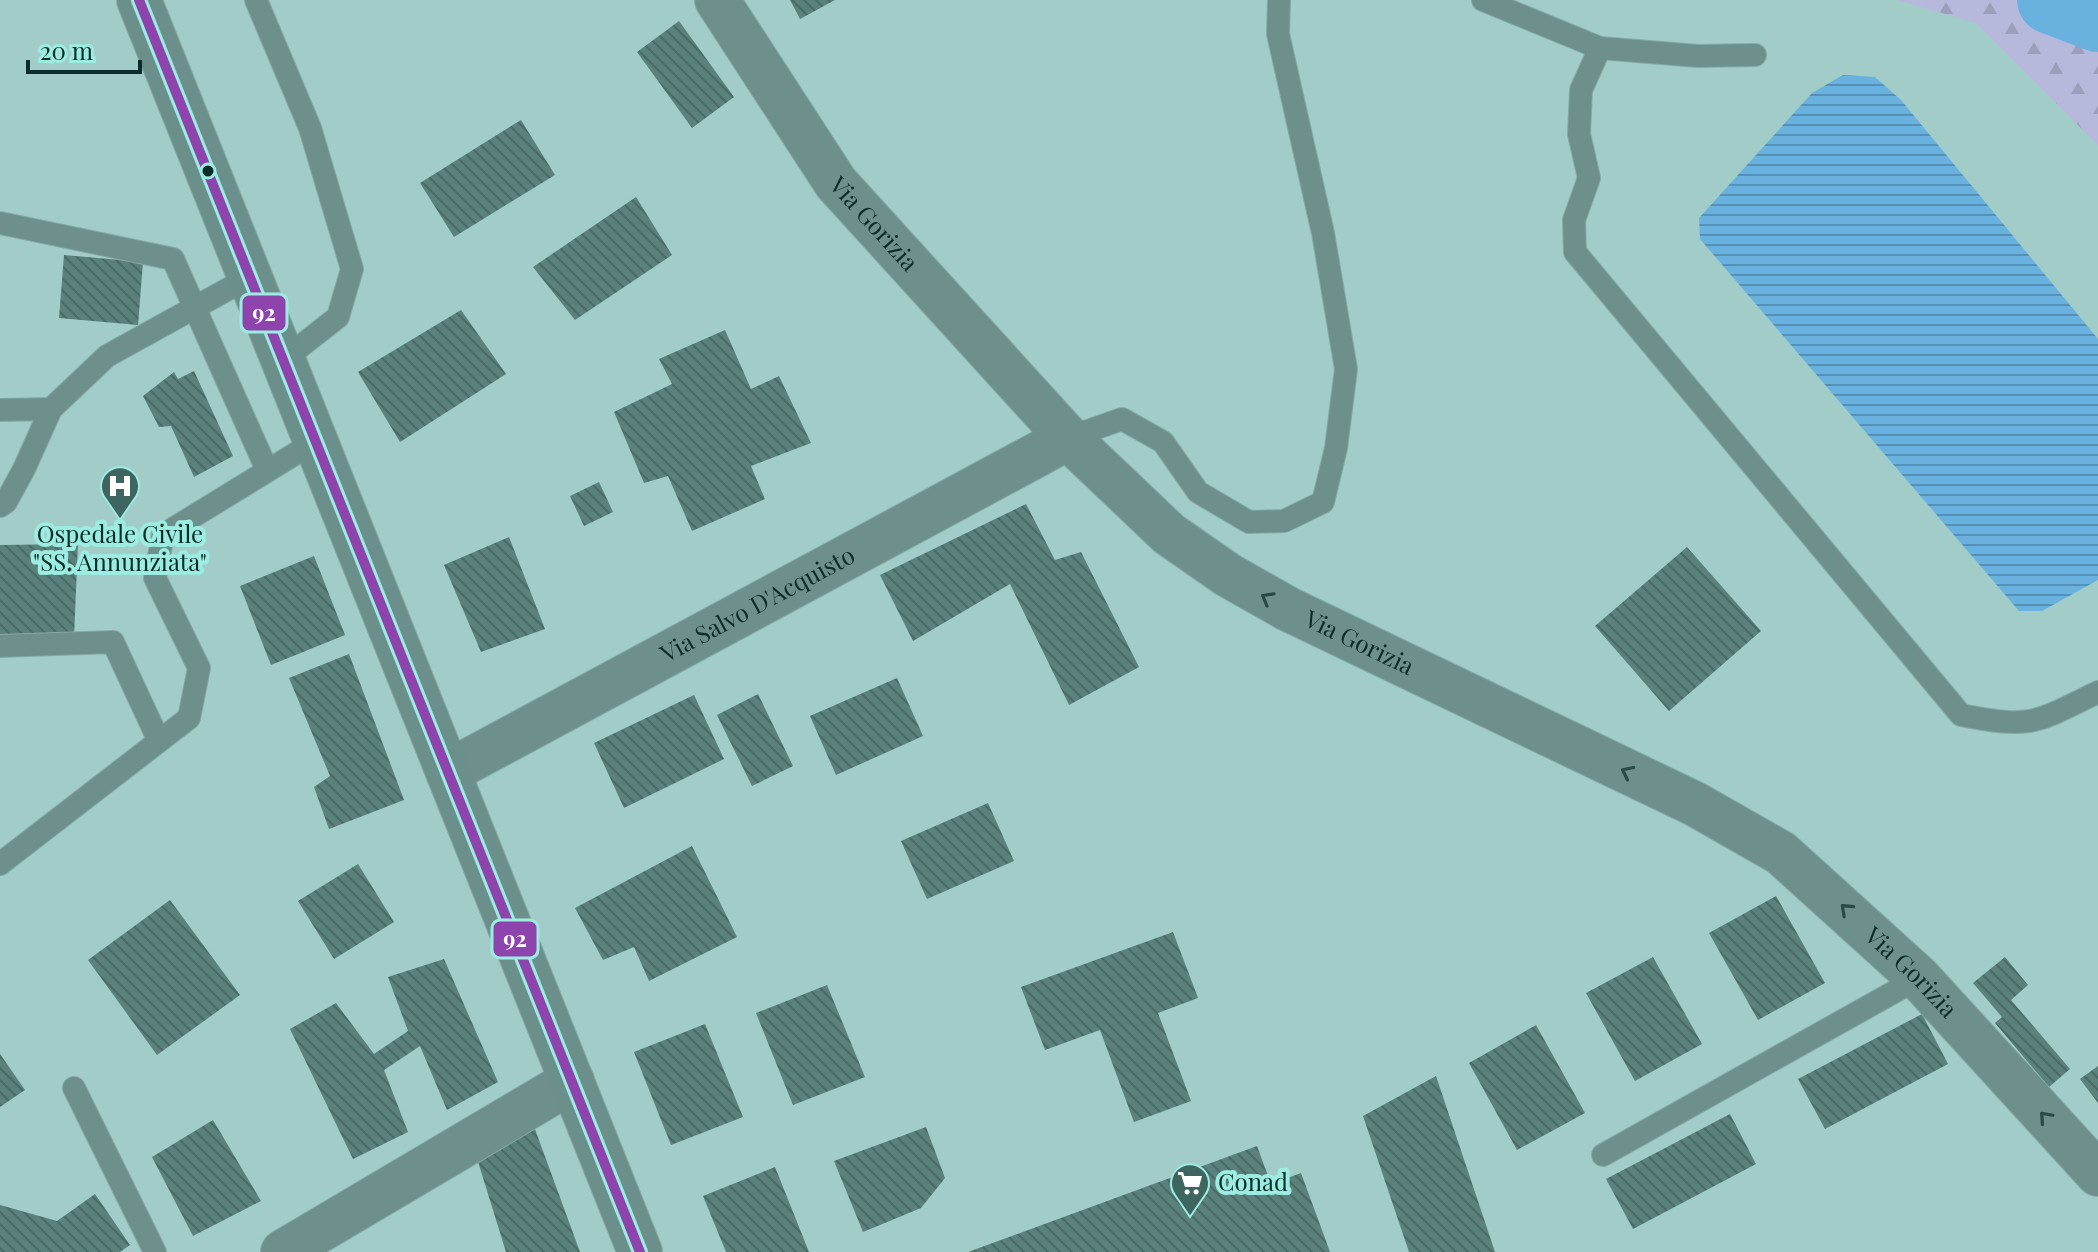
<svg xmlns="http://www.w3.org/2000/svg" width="2098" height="1252" font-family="'Playfair Display',serif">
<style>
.forest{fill:url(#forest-firs)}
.water{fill:url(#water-rules)}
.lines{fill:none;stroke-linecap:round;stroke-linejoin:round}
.river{stroke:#69b2e0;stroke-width:68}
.building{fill:url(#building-back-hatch)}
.lane-casing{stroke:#86a9a5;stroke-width:24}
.street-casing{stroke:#86a9a5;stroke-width:46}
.secondary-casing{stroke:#86a9a5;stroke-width:46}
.lane{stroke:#6d908d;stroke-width:22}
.street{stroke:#6d908d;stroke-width:44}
.secondary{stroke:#6b908c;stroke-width:44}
.bus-1-casing{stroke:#9cece1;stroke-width:16}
.bus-1{stroke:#8e44ad;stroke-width:10}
.oneway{stroke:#284b47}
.bus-dot{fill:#0a2d29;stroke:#9cece1;stroke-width:3}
.labels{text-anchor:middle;stroke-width:8;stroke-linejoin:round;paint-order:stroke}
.street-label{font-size:24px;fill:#0a2d29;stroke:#9cece1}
.poi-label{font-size:24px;fill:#0a2d29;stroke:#9cece1}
.line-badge{stroke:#9cece1;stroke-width:3}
.badge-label{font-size:22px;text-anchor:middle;font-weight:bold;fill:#fff}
</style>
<defs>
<pattern id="forest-firs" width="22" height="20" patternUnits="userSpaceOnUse" patternTransform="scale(2)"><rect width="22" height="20" fill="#b6b9db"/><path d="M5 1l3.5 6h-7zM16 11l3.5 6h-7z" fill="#9b9fbc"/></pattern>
<pattern id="water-rules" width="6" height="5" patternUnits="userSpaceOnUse" patternTransform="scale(2)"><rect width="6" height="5" fill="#69b2e0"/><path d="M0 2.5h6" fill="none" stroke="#5591b6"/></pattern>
<pattern id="building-back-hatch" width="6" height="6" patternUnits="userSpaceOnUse" patternTransform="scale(2)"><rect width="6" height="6" fill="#5b817d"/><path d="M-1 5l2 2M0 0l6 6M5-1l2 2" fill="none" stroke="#496a66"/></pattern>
</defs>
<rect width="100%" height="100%" fill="#a1ccc7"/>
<polygon class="forest" points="1897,0 2098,0 2098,145 1976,23"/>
<polygon class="water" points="1843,75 1875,77 1901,100 2098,339 2098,580 2042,611 2019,611 1700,239 1699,218 1812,93"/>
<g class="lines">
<polyline class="river" points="2051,0 2098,18"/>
</g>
<g class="building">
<polygon points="790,0 835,0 800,19"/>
<polygon points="679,21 734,97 692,128 637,52"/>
<polygon points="521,120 555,175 454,237 420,183"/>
<polygon points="636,197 672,255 575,320 533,267"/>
<polygon points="64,255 143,262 138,325 59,318"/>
<polygon points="461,310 506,374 400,442 358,372"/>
<polygon points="725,330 751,389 779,376 811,443 751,466 765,499 692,531 668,476 644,483 614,412 672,384 659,359"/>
<polygon points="194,371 233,456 194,477 171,426 159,427 143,396 174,372 178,379"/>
<polygon points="599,482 613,512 584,526 570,496"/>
<polygon points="1026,504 1055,560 1081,552 1139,667 1069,705 1010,584 913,641 880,575"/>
<polygon points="509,537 545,629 481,652 444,565"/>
<polygon points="78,544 74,637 0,638 0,545"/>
<polygon points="1687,547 1761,631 1669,711 1595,626"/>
<polygon points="314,556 345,635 271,665 240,586"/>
<polygon points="349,654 404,800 329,829 314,787 330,776 289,678"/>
<polygon points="897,678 923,736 836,775 810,716"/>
<polygon points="758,694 793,766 752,786 717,715"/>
<polygon points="694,695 724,759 624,808 594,743"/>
<polygon points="988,803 1014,861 927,899 901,841"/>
<polygon points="692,846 737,937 649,981 634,947 603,960 575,908"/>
<polygon points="358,864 394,922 334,959 298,901"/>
<polygon points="1776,896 1825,983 1758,1020 1709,933"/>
<polygon points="170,900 240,995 157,1055 88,960"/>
<polygon points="1173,932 1198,998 1158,1013 1191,1101 1134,1122 1100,1030 1045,1050 1021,987"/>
<polygon points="1653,957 1702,1044 1635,1081 1586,993"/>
<polygon points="2005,957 2028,985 2011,1000 2070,1069 2049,1087 1995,1023 2002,1017 1973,983"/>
<polygon points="444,959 498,1082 447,1110 420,1046 384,1070 408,1132 353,1159 290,1029 336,1003 374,1054 408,1031 388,977"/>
<polygon points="827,985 865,1077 793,1105 756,1013"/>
<polygon points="1922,1014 1948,1064 1825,1129 1798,1079"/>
<polygon points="705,1024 743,1117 671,1145 634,1052"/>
<polygon points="1536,1025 1585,1113 1517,1150 1469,1063"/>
<polygon points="0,1054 25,1090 0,1107"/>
<polygon points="2098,1066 2098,1103 2080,1079"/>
<polygon points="1436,1076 1495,1252 1409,1252 1363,1116"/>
<polygon points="1730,1114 1756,1164 1633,1229 1606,1179"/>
<polygon points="213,1120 261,1201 193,1236 152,1157"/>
<polygon points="532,1121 580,1252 506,1252 475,1152"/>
<polygon points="926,1127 945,1178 921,1208 863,1232 834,1161"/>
<polygon points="1257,1146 1271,1184 1301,1173 1330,1252 968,1252"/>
<polygon points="775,1167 809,1252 726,1252 703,1196"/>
<polygon points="95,1194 130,1245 120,1252 0,1252 0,1205 57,1221"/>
</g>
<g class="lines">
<defs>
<g id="lane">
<polyline points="256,0 310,128 352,269 338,317 283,360"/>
<polyline points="1483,0 1600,48 1698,56 1755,55"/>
<path d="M 1600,48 L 1581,90 L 1579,134 L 1589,178 L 1574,220 L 1575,252 L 1961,715 C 2032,729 2035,723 2098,692"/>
<polyline points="0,223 173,259 267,470"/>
<polyline points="0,410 51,409"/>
<polyline points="1068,438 1122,419 1163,442 1198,492 1249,522 1284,521 1323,502 1336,448 1346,369 1323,233 1278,34 1279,0"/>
<polyline points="0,506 6,502 24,469 51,409 107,356 250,277"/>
<polyline points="0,646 113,642 159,741"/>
<polyline points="0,864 189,718 199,668 155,578 163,535 316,441"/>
<polyline points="74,1088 155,1252"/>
<polyline points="1603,1155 1919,978"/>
</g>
<g id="street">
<path id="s1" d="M 717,0 L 836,183 L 1068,438 L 1169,534 L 1228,575 L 1288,609 L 1695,804 L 1781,853 L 1919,978 L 2098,1174"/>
<path id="s2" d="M 448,772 L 1068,438"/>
<polyline points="283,1252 572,1081"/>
</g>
<polyline id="secondary" points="139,0 640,1252"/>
</defs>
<use href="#lane" class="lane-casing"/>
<use href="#street" class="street-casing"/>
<use href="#secondary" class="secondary-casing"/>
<use href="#lane" class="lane"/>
<use href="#street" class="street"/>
<use href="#secondary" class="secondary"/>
<defs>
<polyline id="bus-1" points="139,0 640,1252"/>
</defs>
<use href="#bus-1" class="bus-1-casing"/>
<use href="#bus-1" class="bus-1"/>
</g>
<defs><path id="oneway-chevron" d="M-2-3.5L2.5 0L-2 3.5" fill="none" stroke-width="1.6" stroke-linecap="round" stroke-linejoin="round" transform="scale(2)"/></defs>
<g class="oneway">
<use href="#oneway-chevron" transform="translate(1267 598) rotate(-150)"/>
<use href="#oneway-chevron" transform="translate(1627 772) rotate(-154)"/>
<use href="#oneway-chevron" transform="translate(1846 909) rotate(-137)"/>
<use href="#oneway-chevron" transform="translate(2045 1117) rotate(-132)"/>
</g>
<defs>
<symbol id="hospital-pin" viewBox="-11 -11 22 30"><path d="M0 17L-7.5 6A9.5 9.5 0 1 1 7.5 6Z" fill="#3f6560" stroke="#9cece1"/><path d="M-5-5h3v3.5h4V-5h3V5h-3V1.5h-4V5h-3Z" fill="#fff"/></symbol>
<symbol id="supermarket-pin" viewBox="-11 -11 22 30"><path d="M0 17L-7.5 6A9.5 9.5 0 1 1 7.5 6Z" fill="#3f6560" stroke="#9cece1"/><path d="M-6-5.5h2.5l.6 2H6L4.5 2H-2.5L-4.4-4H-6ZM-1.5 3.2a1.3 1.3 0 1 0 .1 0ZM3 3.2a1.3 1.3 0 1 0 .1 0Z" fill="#fff"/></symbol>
</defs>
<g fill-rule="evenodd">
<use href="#hospital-pin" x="98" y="464" width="44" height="60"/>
<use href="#supermarket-pin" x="1168" y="1161" width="44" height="60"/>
</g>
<circle class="bus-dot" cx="208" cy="171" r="7"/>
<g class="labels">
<g class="street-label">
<text dy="8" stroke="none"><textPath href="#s1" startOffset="274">Via Gorizia</textPath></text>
<text dy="8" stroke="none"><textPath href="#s2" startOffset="352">Via Salvo D'Acquisto</textPath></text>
<text dy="8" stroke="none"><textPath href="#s1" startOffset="922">Via Gorizia</textPath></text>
<text dy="8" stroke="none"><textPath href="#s1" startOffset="1570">Via Gorizia</textPath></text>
</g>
<g class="poi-label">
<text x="120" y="543">Ospedale Civile<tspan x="120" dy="28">"SS. Annunziata"</tspan></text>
<text x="1218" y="1191" text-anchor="start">Conad</text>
</g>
</g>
<g class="line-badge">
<rect x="241" y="294" width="46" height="38" rx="8" fill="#8e44ad"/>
<rect x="492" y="920" width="46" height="38" rx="8" fill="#8e44ad"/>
</g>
<g class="badge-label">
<text x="264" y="321">92</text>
<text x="515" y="947">92</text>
</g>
<path d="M28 60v12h112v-12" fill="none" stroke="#0a2d29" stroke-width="4"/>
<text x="40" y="60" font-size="24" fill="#0a2d29" stroke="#9cece1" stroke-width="6" paint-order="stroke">20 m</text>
</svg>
